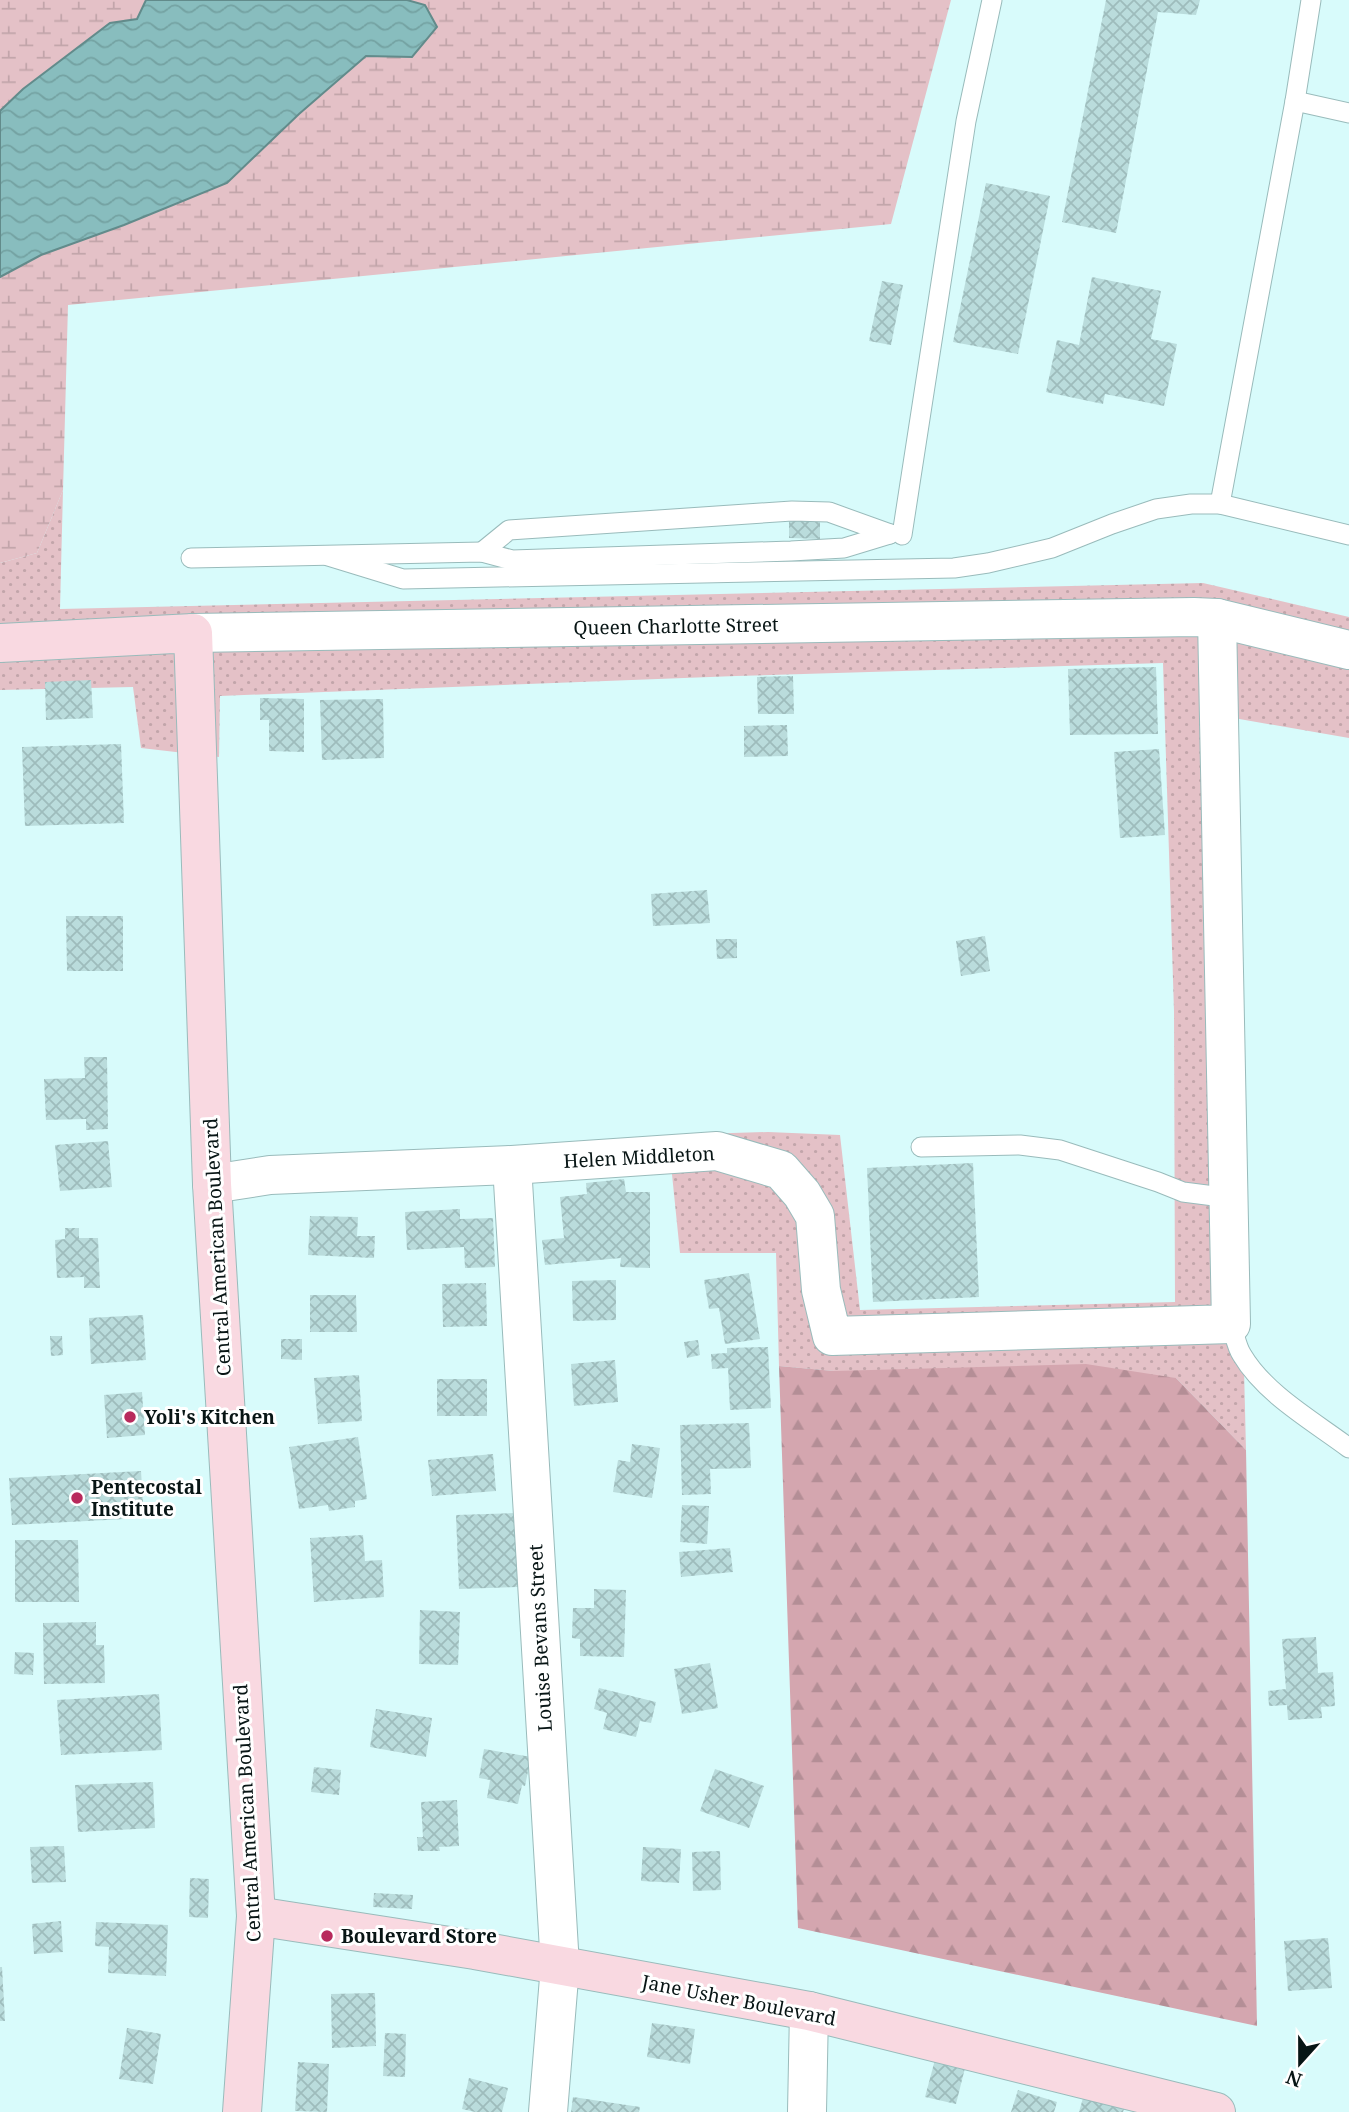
<svg xmlns="http://www.w3.org/2000/svg" width="1349" height="2112" font-family="'Noto Serif',serif">
<style>
.grass{fill:url(#grass-dots)}
.forest{fill:url(#forest-firs)}
.wetland{fill:url(#wetland-marsh)}
.water{fill:url(#water-waves);stroke:#628b8b;stroke-width:2}
.building{fill:url(#building-cross-hatch)}
.lines{fill:none;stroke-linecap:round;stroke-linejoin:round}
.lane-casing{stroke:#9bb;stroke-width:21}
.street-casing{stroke:#9bb;stroke-width:40}
.secondary-casing{stroke:#9bb;stroke-width:40}
.lane{stroke:#fff;stroke-width:19}
.street{stroke:#fff;stroke-width:38}
.secondary{stroke:#f9d9e1;stroke-width:38}
.poi-dot{fill:#b82a5c;stroke:#fff;stroke-width:2.5}
.labels{text-anchor:middle;stroke-width:6;stroke-linejoin:round;paint-order:stroke}
.street-label{font-size:19px;fill:#081515;stroke:#fff}
.poi-label{font-size:19px;font-weight:bold;fill:#081515;stroke:#fff;text-anchor:start}
</style>
<defs>
<pattern id="grass-dots" width="8" height="8" patternUnits="userSpaceOnUse" patternTransform="scale(1.75)"><rect width="8" height="8" fill="#e4c1c7"/><path d="M2 2h.1M6 6h.1" fill="none" stroke="#c2a5aa" stroke-width="1.8" stroke-linecap="round"/></pattern>
<pattern id="forest-firs" width="22" height="20" patternUnits="userSpaceOnUse" patternTransform="scale(1.75)"><rect width="22" height="20" fill="#d4a6af"/><path d="M5 1l3.5 6h-7zM16 11l3.5 6h-7z" fill="#b48e96"/></pattern>
<pattern id="wetland-marsh" width="20" height="14" patternUnits="userSpaceOnUse" patternTransform="scale(1.75)"><rect width="20" height="14" fill="#e4c1c7"/><path d="M1 5h8M5 5V1M11 12h8M15 12V8" fill="none" stroke="#c2a5aa"/></pattern>
<pattern id="water-waves" width="16" height="10" patternUnits="userSpaceOnUse" patternTransform="scale(1.75)"><rect width="16" height="10" fill="#88bdbe"/><path d="M0 5q4-4 8 0t8 0" fill="none" stroke="#74a2a2"/></pattern>
<pattern id="building-cross-hatch" width="8" height="8" patternUnits="userSpaceOnUse" patternTransform="scale(1.75)"><rect width="8" height="8" fill="#badcdc"/><path d="M0 0l8 8M0 8l8-8" fill="none" stroke="#9ebcbc"/></pattern>
</defs>
<rect width="100%" height="100%" fill="#d8fbfb"/>
<polygon class="grass" points="63,490 60,609 1203,583 1349,617 1349,738 1228,717 1246,1450 1176,1378 834,1371 779,1366 776,1253 680,1253 668,1135 768,1132 840,1135 860,1310 1175,1302 1174,1011 1163,663 736,676 220,696 219,757 141,748 133,687 0,690 0,563 37,553"/>
<polygon class="forest" points="1086,1364 1176,1378 1246,1450 1257,2026 798,1928 779,1366 834,1371"/>
<g class="wetland">
<polygon points="0,0 146,0 137,19 110,24 23,89 0,111"/>
<polygon points="407,0 951,0 891,224 68,305 63,490 37,553 0,563 0,277 41,255 124,225 299,114 366,56 412,57 425,5"/>
</g>
<polygon class="water" points="146,0 407,0 425,5 437,27 412,57 366,56 299,114 227,183 124,225 41,255 0,277 0,111 23,89 110,23 137,19"/>
<g class="building">
<polygon points="1106,0 1200,0 1196,15 1158,12 1116,233 1062,222"/>
<polygon points="986,183 1050,196 1018,354 953,342"/>
<polygon points="1092,277 1161,291 1151,339 1177,344 1164,406 1105,394 1103,404 1046,392 1057,340 1079,345"/>
<polygon points="882,281 903,285 891,345 869,341"/>
<polygon points="789,519 820,520 820,539 789,538"/>
<polygon points="1156,667 1158,734 1070,735 1068,669"/>
<polygon points="793,676 794,714 758,714 757,677"/>
<polygon points="91,680 93,718 46,720 45,682"/>
<polygon points="260,698 304,699 304,752 269,751 269,720 260,720"/>
<polygon points="383,699 384,758 322,760 320,700"/>
<polygon points="787,725 788,756 744,757 744,726"/>
<polygon points="121,744 124,823 25,826 22,747"/>
<polygon points="1159,749 1165,835 1120,838 1114,752"/>
<polygon points="707,890 710,923 653,926 651,894"/>
<polygon points="66,916 123,916 123,971 67,971"/>
<polygon points="985,936 990,971 961,976 956,941"/>
<polygon points="716,939 737,939 737,958 717,959"/>
<polygon points="84,1057 107,1057 108,1129 86,1130 86,1119 46,1120 44,1079 85,1078"/>
<polygon points="108,1141 112,1187 60,1191 55,1145"/>
<polygon points="973,1163 979,1297 873,1302 867,1168"/>
<polygon points="624,1179 626,1192 650,1192 650,1268 620,1267 621,1258 545,1265 542,1240 564,1238 560,1197 587,1194 586,1183"/>
<polygon points="460,1209 460,1219 493,1218 495,1267 465,1268 464,1247 407,1250 405,1212"/>
<polygon points="310,1216 358,1217 357,1236 375,1236 374,1258 308,1255"/>
<polygon points="65,1228 79,1228 79,1238 98,1238 100,1288 84,1288 84,1277 57,1278 55,1240 65,1239"/>
<polygon points="749,1273 760,1339 725,1344 719,1308 709,1309 704,1280"/>
<polygon points="616,1280 616,1320 573,1321 572,1281"/>
<polygon points="486,1283 487,1326 443,1327 442,1284"/>
<polygon points="310,1295 356,1295 357,1332 310,1332"/>
<polygon points="143,1315 146,1360 91,1364 89,1318"/>
<polygon points="50,1336 62,1336 63,1355 51,1356"/>
<polygon points="281,1339 302,1339 302,1360 281,1359"/>
<polygon points="698,1340 700,1355 687,1358 684,1342"/>
<polygon points="768,1347 771,1408 730,1410 728,1368 712,1369 711,1354 727,1353 727,1348"/>
<polygon points="615,1360 618,1402 574,1406 571,1364"/>
<polygon points="359,1375 362,1421 318,1424 314,1378"/>
<rect x="437" y="1379" width="50" height="37"/>
<polygon points="142,1392 145,1435 107,1438 104,1395"/>
<polygon points="749,1423 751,1468 710,1469 711,1494 682,1495 680,1425"/>
<polygon points="358,1437 367,1499 355,1501 355,1507 329,1511 328,1505 299,1509 289,1447"/>
<polygon points="632,1444 660,1448 652,1498 613,1492 618,1460 630,1462"/>
<polygon points="493,1454 496,1491 432,1496 428,1460"/>
<polygon points="141,1471 144,1518 12,1525 9,1478"/>
<polygon points="682,1505 709,1506 707,1544 680,1542"/>
<polygon points="515,1513 518,1587 459,1589 456,1515"/>
<polygon points="363,1535 365,1561 382,1560 384,1597 314,1602 310,1538"/>
<polygon points="15,1540 78,1540 79,1602 15,1602"/>
<polygon points="730,1548 733,1572 681,1577 679,1552"/>
<polygon points="594,1589 626,1590 624,1657 580,1656 580,1639 572,1638 573,1608 594,1608"/>
<polygon points="420,1610 460,1612 458,1665 419,1664"/>
<polygon points="96,1622 96,1645 104,1645 105,1683 44,1684 43,1623"/>
<polygon points="1316,1637 1318,1673 1333,1672 1335,1706 1321,1707 1322,1718 1288,1720 1287,1705 1269,1706 1268,1691 1286,1689 1282,1639"/>
<polygon points="15,1652 34,1653 33,1675 14,1674"/>
<polygon points="710,1663 718,1708 682,1714 674,1669"/>
<polygon points="599,1688 656,1702 651,1723 640,1721 636,1737 603,1729 607,1713 594,1709"/>
<polygon points="159,1694 162,1750 61,1755 57,1700"/>
<polygon points="376,1709 432,1718 426,1757 370,1747"/>
<polygon points="484,1749 531,1757 525,1786 522,1785 518,1804 487,1798 490,1780 479,1778"/>
<polygon points="314,1767 341,1770 339,1795 311,1792"/>
<polygon points="715,1769 764,1786 749,1828 700,1811"/>
<polygon points="153,1782 155,1828 78,1832 75,1785"/>
<polygon points="457,1800 459,1846 439,1847 440,1851 418,1851 417,1837 423,1837 421,1802"/>
<polygon points="64,1846 66,1882 32,1883 30,1847"/>
<polygon points="643,1847 681,1849 679,1883 641,1881"/>
<polygon points="720,1851 721,1890 693,1891 692,1852"/>
<polygon points="190,1878 209,1879 208,1918 189,1917"/>
<polygon points="374,1893 413,1895 412,1909 373,1907"/>
<polygon points="61,1921 63,1952 34,1954 32,1924"/>
<polygon points="96,1922 168,1925 166,1976 108,1973 109,1947 95,1946"/>
<polygon points="1328,1938 1332,1988 1288,1991 1284,1941"/>
<polygon points="0,1967 2,1967 5,2021 0,2021"/>
<polygon points="375,1993 376,2046 332,2048 331,1994"/>
<polygon points="652,2023 695,2029 690,2064 647,2057"/>
<polygon points="127,2028 161,2034 153,2084 119,2079"/>
<polygon points="385,2033 406,2034 405,2077 383,2076"/>
<polygon points="936,2056 966,2064 956,2104 925,2097"/>
<polygon points="298,2062 329,2064 327,2112 295,2111"/>
<polygon points="469,2078 508,2088 502,2112 475,2112 462,2109"/>
<polygon points="1018,2090 1057,2102 1054,2112 1011,2112"/>
<polygon points="573,2097 640,2107 639,2112 571,2112"/>
<polygon points="1083,2098 1124,2109 1123,2112 1079,2112"/>
</g>
<g class="lines">
<defs>
<g id="lane">
<polyline points="1295,101 1349,113"/>
<polyline points="1220,504 1295,101 1311,0"/>
<polyline points="902,535 966,121 992,0"/>
<polyline points="482,552 509,530 792,511 829,512 890,534"/>
<polyline points="328,556 403,579 954,568 988,563 1052,548 1112,524 1156,509 1191,504 1220,504 1349,535"/>
<polyline points="191,558 482,552 512,560 791,551 844,548 890,534"/>
<polyline points="921,1147 1020,1145 1060,1150 1158,1182 1183,1192 1230,1198"/>
<path d="M 1231,1324 C 1235,1334 1236,1346 1242,1355 C 1265,1394 1313,1421 1349,1448"/>
</g>
<g id="street">
<polyline points="193,633 1194,617 1217,618 1349,650"/>
<polyline points="512,1165 560,1966 548,2112"/>
<polyline points="212,1184 270,1175 512,1165 717,1151 781,1170 802,1194 815,1216 821,1290 832,1336 1231,1324 1217,618"/>
<polyline points="807,2112 809,2011"/>
</g>
<g id="secondary">
<polyline points="0,643 193,633 212,1184 256,1916 242,2112"/>
<polyline points="256,1916 475,1950 809,2011 1216,2112"/>
</g>
</defs>
<use href="#lane" class="lane-casing"/>
<use href="#street" class="street-casing"/>
<use href="#secondary" class="secondary-casing"/>
<use href="#lane" class="lane"/>
<use href="#street" class="street"/>
<use href="#secondary" class="secondary"/>
</g>
<g class="poi-dot">
<circle cx="130" cy="1417" r="7"/>
<circle cx="77" cy="1498" r="7"/>
<circle cx="327" cy="1936" r="7"/>
</g>
<g class="labels">
<g class="street-label">
<text transform="translate(676 626) rotate(-1)" y="7">Queen Charlotte Street</text>
<text transform="translate(639 1157) rotate(-3)" y="7">Helen Middleton</text>
<text transform="translate(217 1247) rotate(-93)" y="7">Central American Boulevard</text>
<text transform="translate(540 1638) rotate(-93)" y="7">Louise Bevans Street</text>
<text transform="translate(247 1813) rotate(-93)" y="7">Central American Boulevard</text>
<text transform="translate(739 2000) rotate(11)" y="7">Jane Usher Boulevard</text>
</g>
<g class="poi-label">
<text x="144" y="1424">Yoli's Kitchen</text>
<text x="91" y="1494">Pentecostal<tspan x="91" dy="22">Institute</tspan></text>
<text x="341" y="1943">Boulevard Store</text>
</g>
</g>
<g transform="translate(1300 2063) rotate(201)" stroke="#ffffff" stroke-width="5" paint-order="stroke">
<path d="M0-5L12 26L0 18L-12 26Z" fill="#081515"/>
<text y="-10" font-size="19" font-weight="bold" text-anchor="middle" fill="#081515">N</text>
</g>
</svg>
